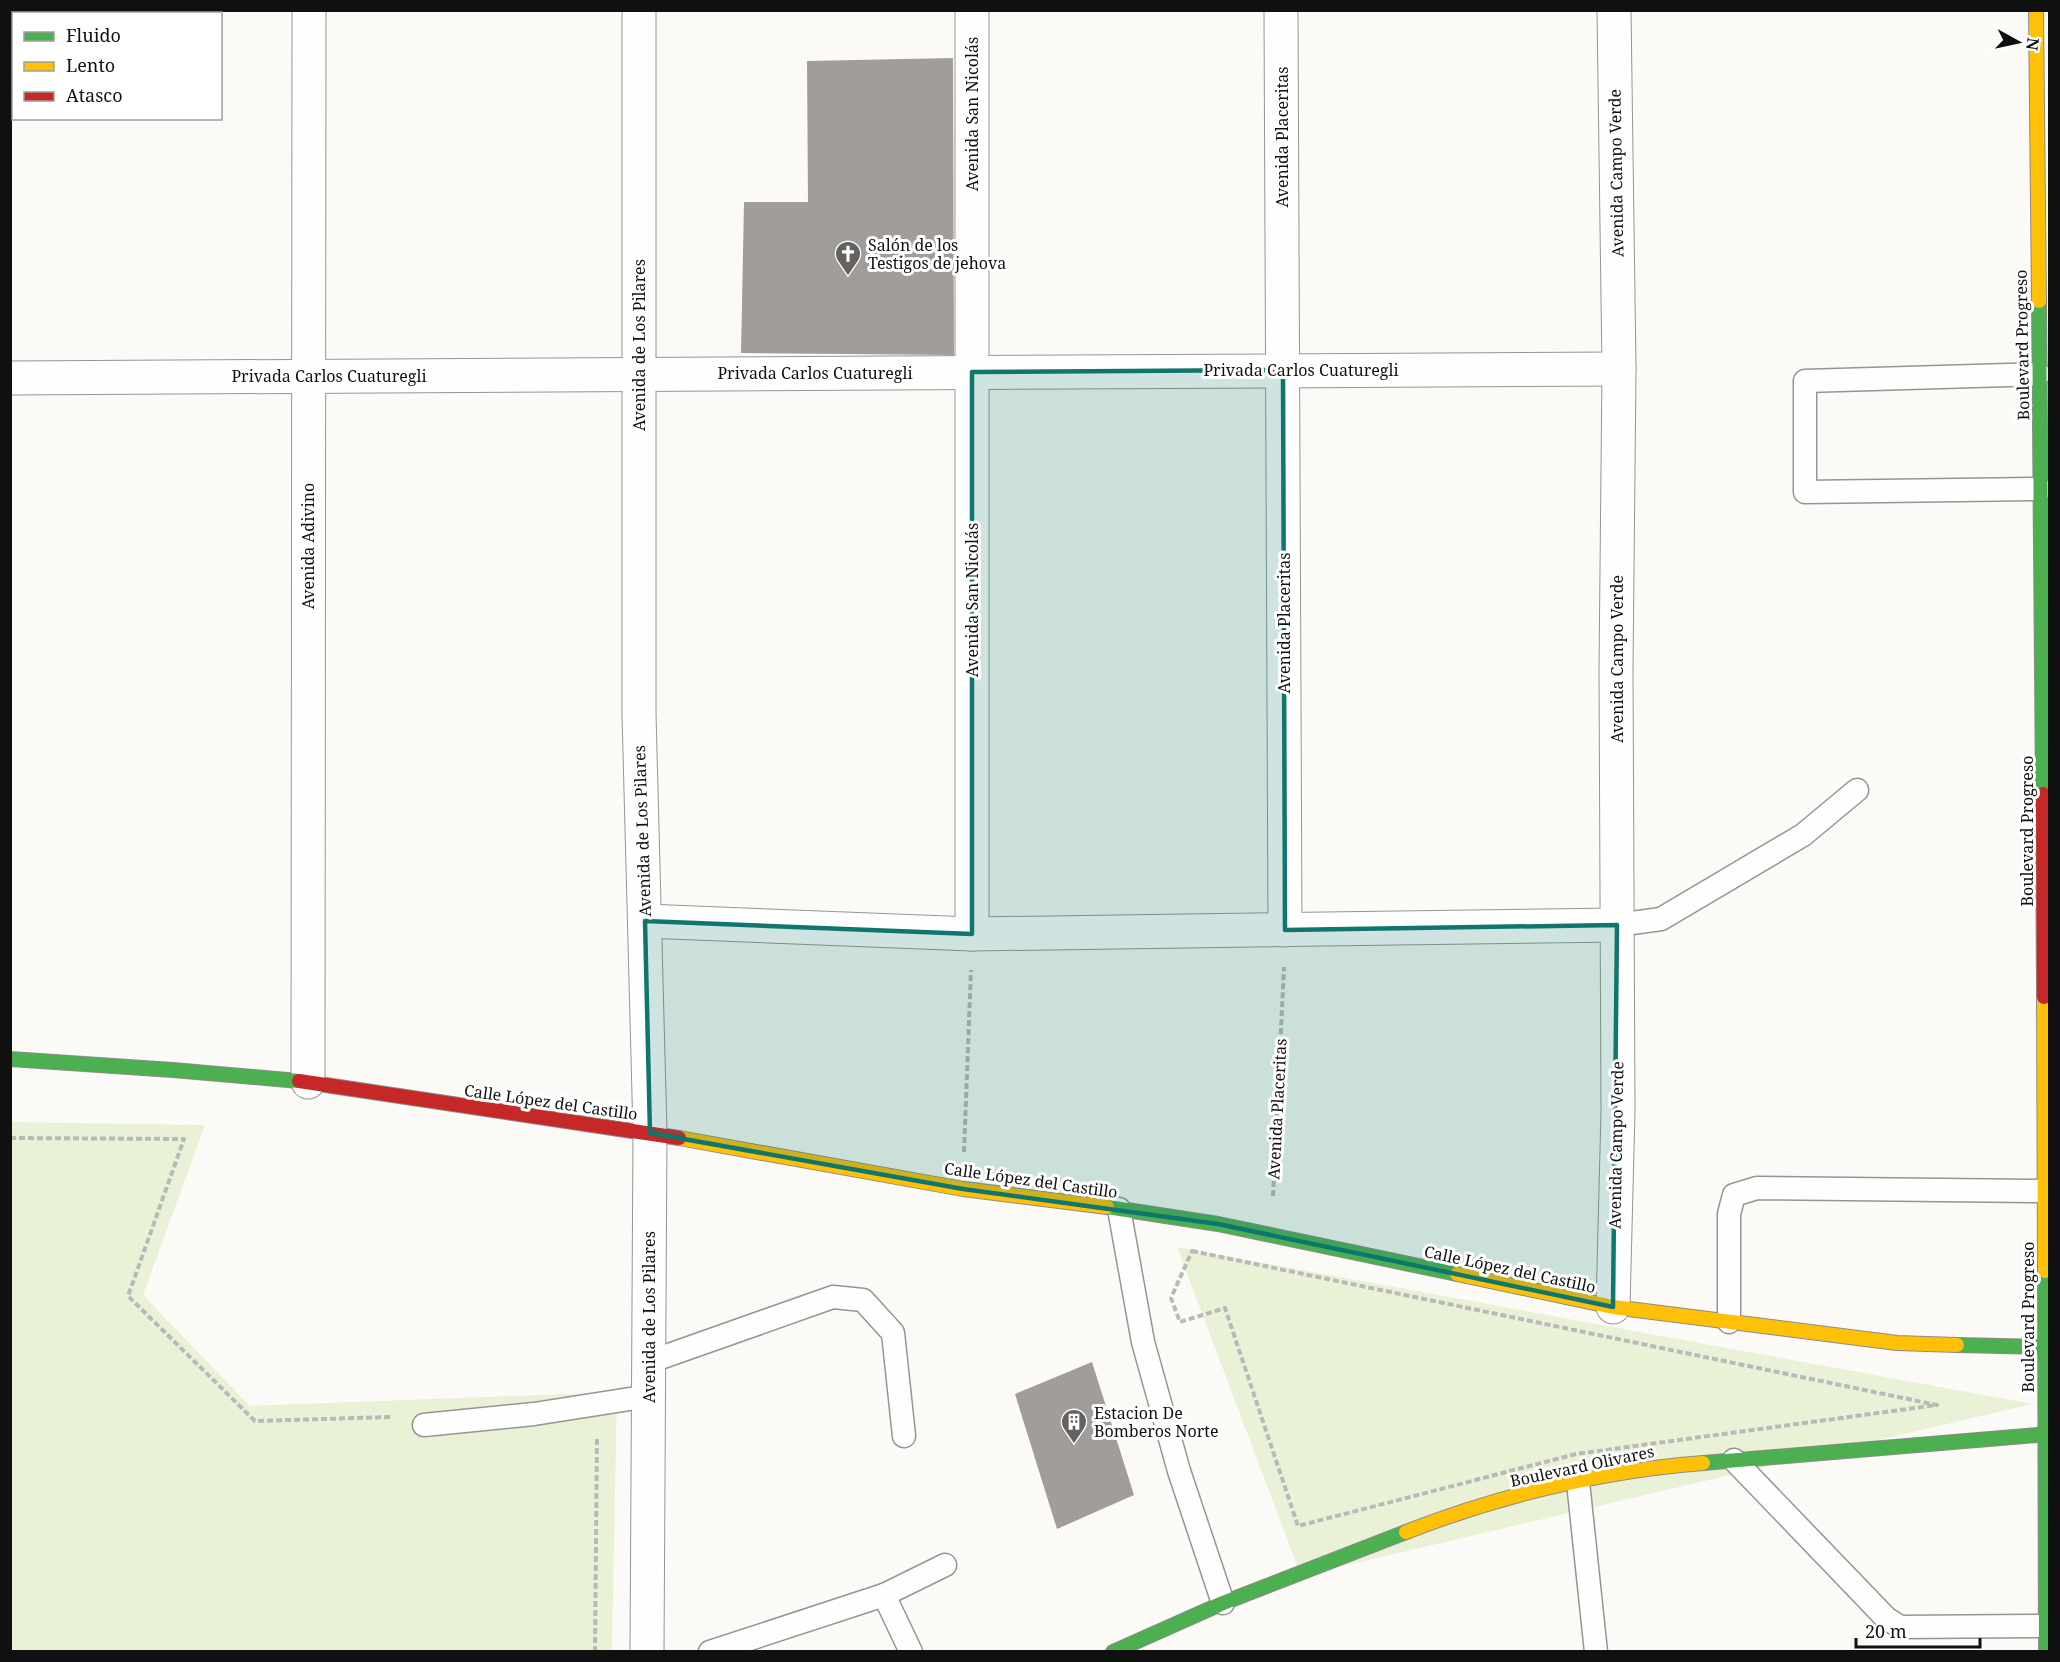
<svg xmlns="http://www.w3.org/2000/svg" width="2060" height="1662" font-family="'Noto Serif',serif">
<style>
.green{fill:#e9f2d6}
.building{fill:#a09d9b}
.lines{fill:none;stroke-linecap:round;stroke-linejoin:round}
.lane-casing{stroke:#969594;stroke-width:25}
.street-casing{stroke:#969594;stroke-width:35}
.fast-casing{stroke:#8d8c8a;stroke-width:16}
.slow-casing{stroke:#8d8c8a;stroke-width:16}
.jam-casing{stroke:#8d8c8a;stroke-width:16}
.path{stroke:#b9b9b8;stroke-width:4;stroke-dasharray:6 3;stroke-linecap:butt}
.lane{stroke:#fffefe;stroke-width:22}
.street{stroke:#fffefe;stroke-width:33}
.fast{stroke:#4caf50;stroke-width:14}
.slow{stroke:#ffc107;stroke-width:14}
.jam{stroke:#c62828;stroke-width:14}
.marked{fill:#0f766e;fill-opacity:0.2;stroke:#0f766e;stroke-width:4.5;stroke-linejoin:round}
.labels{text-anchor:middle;stroke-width:6;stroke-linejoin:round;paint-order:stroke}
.street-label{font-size:16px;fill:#101010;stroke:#fff}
.poi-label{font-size:16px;fill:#101010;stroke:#fff;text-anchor:start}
</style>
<rect width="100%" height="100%" fill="#fcfaf6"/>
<g class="green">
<polygon points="11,1122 205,1125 143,1295 250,1406 617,1392 612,1651 11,1652"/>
<polygon points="1177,1247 2032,1404 1301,1576"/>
</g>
<g class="building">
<polygon points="953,58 954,355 741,353 744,202 808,202 807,61"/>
<polygon points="1092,1362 1134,1495 1057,1529 1015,1394"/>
</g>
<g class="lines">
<defs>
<g id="lane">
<polyline points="2039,374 1805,381 1805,492 2040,489"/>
<polyline points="1617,925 1661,919 1803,835 1857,790"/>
<polyline points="1119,1209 1143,1342 1179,1471 1223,1603"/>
<polyline points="1729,1322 1729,1214 1734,1195 1757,1188 2044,1191"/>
<polyline points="649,1362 833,1297 863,1300 893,1333 904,1436"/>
<polyline points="424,1425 534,1414 649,1396"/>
<polyline points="1734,1460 1886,1618 1900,1627 2046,1626"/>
<polyline points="1578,1482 1596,1652"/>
<polyline points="884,1595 911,1652"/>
<polyline points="710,1652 884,1595 945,1565"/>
</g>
<g id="street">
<polyline points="639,10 639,714 650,1133 647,1652"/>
<polyline points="972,10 972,934"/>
<polyline points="1281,10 1285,930"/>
<polyline points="10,378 1619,369"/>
<polyline points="645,921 972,934 1617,925"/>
<polyline points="308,1082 309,10"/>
<polyline points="1613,1307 1618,1111 1616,670 1619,369 1614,10"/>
</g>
<g id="fast">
<polyline points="2039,301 2043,794"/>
<polyline points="10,1059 173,1070 299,1081"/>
<polyline points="1107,1207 1218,1224 1457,1274"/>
<polyline points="2045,1271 2046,1652"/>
<polyline points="1957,1345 2050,1347"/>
<polyline points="1703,1463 2050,1434"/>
<polyline points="1113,1652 1223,1603 1406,1532"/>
</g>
<g id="slow">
<polyline points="2036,10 2039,301"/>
<polyline points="2044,997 2045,1271"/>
<polyline points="679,1138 963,1189 1107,1207"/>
<polyline points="1457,1274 1613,1307 1897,1343 1957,1345"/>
<path d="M 1406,1532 C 1501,1495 1602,1471 1703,1463"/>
</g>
<g id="jam">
<polyline points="2043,794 2044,997"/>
<polyline points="299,1081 679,1138"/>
</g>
</defs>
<use href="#lane" class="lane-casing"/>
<use href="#street" class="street-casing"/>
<use href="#fast" class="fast-casing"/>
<use href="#slow" class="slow-casing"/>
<use href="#jam" class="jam-casing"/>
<g class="path">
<polyline points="10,1138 184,1139 128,1296 255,1421 392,1417"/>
<polyline points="964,1152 971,970"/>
<polyline points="1273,1196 1284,967"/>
<polygon points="1192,1251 1937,1405 1576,1454 1298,1526 1225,1308 1180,1322 1171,1298"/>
<polyline points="595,1652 597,1436"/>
</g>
<use href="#lane" class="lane"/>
<use href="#street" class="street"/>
<use href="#fast" class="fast"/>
<use href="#slow" class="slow"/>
<use href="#jam" class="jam"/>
</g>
<path class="marked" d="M 1283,370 L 1285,930 L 1617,925 L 1613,1307 L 1218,1224 L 963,1189 L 650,1133 L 645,921 L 972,934 L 972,372 Z"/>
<defs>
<symbol id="church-pin" viewBox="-11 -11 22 30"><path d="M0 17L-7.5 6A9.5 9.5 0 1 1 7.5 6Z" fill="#636260" stroke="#fff"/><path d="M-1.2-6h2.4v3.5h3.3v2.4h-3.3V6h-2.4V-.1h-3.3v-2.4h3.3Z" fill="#fff"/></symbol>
<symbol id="building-pin" viewBox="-11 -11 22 30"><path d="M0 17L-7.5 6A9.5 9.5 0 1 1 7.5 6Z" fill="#636260" stroke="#fff"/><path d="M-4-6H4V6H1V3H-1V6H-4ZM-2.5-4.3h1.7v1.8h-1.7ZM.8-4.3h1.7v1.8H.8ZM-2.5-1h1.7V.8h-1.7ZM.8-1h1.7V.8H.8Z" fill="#fff"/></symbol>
</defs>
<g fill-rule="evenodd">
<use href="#church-pin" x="833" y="239" width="30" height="40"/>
<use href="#building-pin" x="1059" y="1407" width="30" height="40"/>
</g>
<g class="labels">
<g class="street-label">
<text transform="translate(972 114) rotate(-90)" y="6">Avenida San Nicolás</text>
<text transform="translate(1282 137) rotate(-90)" y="6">Avenida Placeritas</text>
<text transform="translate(1616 173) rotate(-91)" y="6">Avenida Campo Verde</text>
<text transform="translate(639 345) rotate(-90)" y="6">Avenida de Los Pilares</text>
<text transform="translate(2022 345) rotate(-91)" y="6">Boulevard Progreso</text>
<text x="1301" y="376">Privada Carlos Cuaturegli</text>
<text x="815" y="379">Privada Carlos Cuaturegli</text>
<text x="329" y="382">Privada Carlos Cuaturegli</text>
<text transform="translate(308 546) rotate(-90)" y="6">Avenida Adivino</text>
<text transform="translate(972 600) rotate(-90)" y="6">Avenida San Nicolás</text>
<text transform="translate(1284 623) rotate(-90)" y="6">Avenida Placeritas</text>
<text transform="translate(1617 659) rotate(-90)" y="6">Avenida Campo Verde</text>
<text transform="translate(642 831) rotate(-92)" y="6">Avenida de Los Pilares</text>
<text transform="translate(2027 831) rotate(-90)" y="6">Boulevard Progreso</text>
<text transform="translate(551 1102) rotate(8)" y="6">Calle López del Castillo</text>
<text transform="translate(1277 1109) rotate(-87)" y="6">Avenida Placeritas</text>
<text transform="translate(1616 1145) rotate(-89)" y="6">Avenida Campo Verde</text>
<text transform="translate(1031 1180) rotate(8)" y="6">Calle López del Castillo</text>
<text transform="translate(1510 1269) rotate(12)" y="6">Calle López del Castillo</text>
<text transform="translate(649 1317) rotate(-90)" y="6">Avenida de Los Pilares</text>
<text transform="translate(2028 1317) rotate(-90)" y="6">Boulevard Progreso</text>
<text transform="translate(1582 1466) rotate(-12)" y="6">Boulevard Olivares</text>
</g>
<g class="poi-label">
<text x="868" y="251">Salón de los<tspan x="868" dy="18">Testigos de jehova</tspan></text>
<text x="1094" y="1419">Estacion De<tspan x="1094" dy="18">Bomberos Norte</tspan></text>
</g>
</g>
<rect width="2060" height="1662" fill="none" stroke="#101010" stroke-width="24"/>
<rect x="12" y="12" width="210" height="108" fill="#ffffff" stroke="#9f9f9f" stroke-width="1.5"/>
<rect x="24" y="32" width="30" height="9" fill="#4caf50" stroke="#9f9f9f" stroke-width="1.5"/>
<text x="66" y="42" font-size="18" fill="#101010">Fluido</text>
<rect x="24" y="62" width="30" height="9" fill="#ffc107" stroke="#9f9f9f" stroke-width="1.5"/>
<text x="66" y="72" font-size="18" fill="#101010">Lento</text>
<rect x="24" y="92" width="30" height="9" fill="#c62828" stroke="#9f9f9f" stroke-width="1.5"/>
<text x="66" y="102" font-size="18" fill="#101010">Atasco</text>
<g transform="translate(2018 42) rotate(98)" stroke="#ffffff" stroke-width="4.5" paint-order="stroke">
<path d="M0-4.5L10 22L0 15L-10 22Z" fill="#101010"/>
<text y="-9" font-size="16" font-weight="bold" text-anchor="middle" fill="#101010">N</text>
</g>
<path d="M1856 1638v9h124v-9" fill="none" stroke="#101010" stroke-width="3"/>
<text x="1865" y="1638" font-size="18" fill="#101010" stroke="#ffffff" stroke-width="4.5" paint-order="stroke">20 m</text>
</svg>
